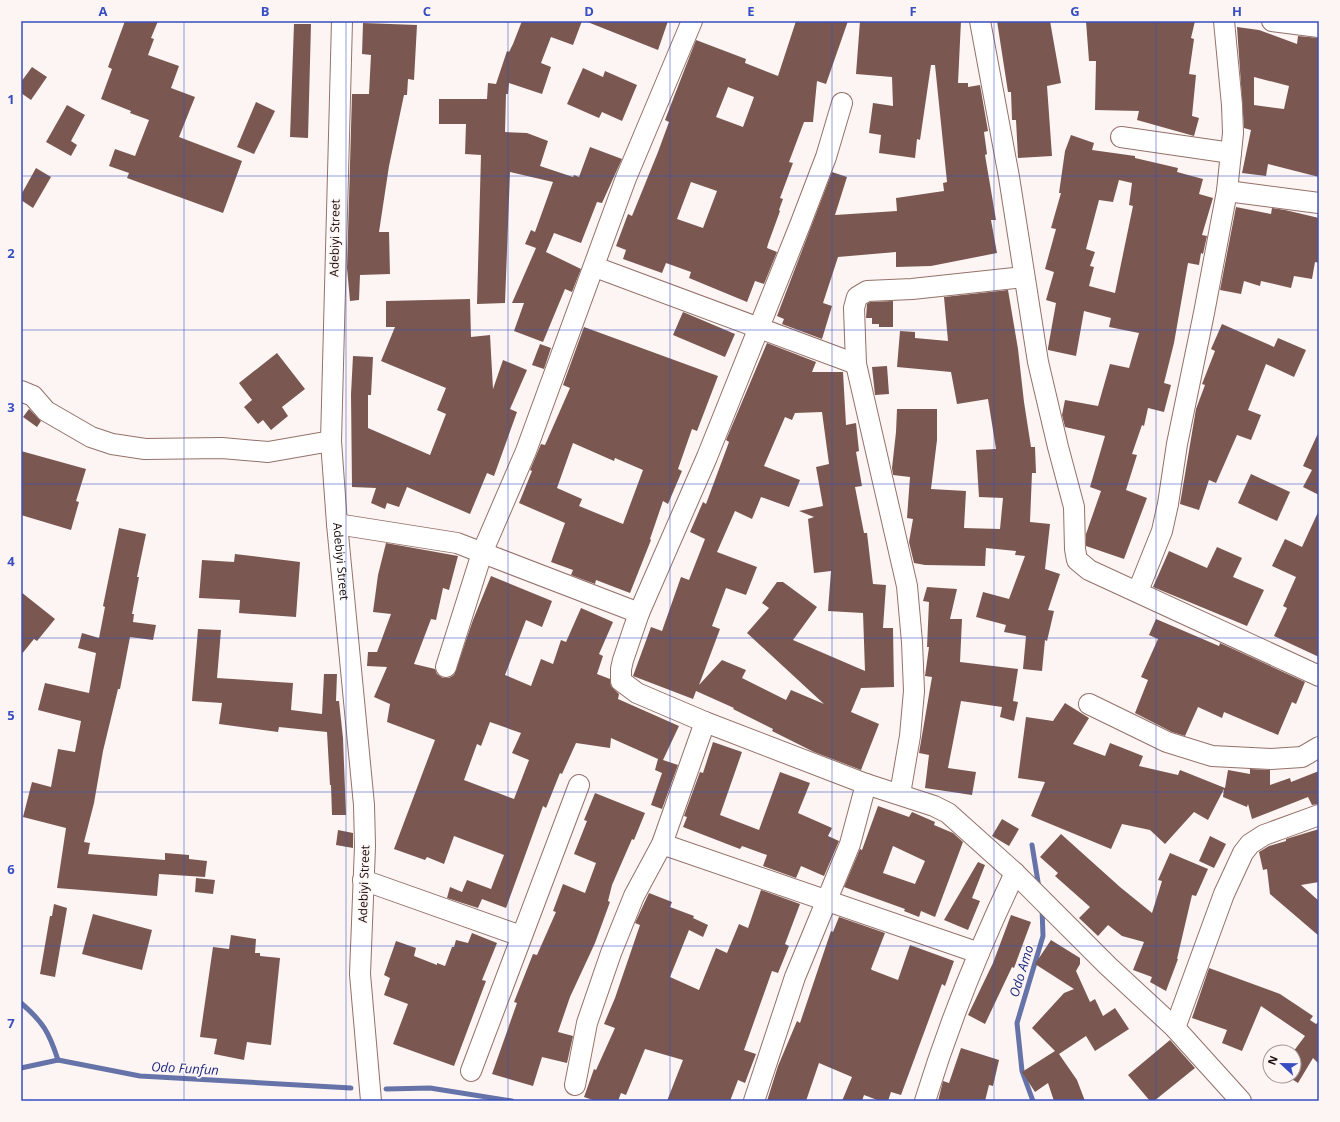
<svg xmlns="http://www.w3.org/2000/svg" width="1340" height="1122" font-family="'Open Sans',sans-serif">
<style>
.lines{fill:none;stroke-linecap:round;stroke-linejoin:round}
.stream{stroke:#6573a8;stroke-width:5}
.building{fill:#7a5851;fill-rule:evenodd}
.minor-casing{stroke:#947169;stroke-width:22}
.minor{stroke:#fff;stroke-width:20}
.grid{fill:none;stroke:#374ec0;stroke-width:1;stroke-opacity:0.55}
.labels{text-anchor:middle;stroke-width:3.5;stroke-linejoin:round;paint-order:stroke}
.street-label{font-size:12px;fill:#170a08;stroke:#fdf5f3}
.water-label{font-size:13px;font-style:italic;fill:#1d2c82;stroke:#fdf5f3}
.neatline{fill:none;stroke:#374ec0;stroke-width:1.5}
.grid-label{font-size:13px;text-anchor:middle;font-weight:bold;fill:#374ec0}
</style>
<rect width="100%" height="100%" fill="#fdf5f3"/>
<g class="lines">
<g class="stream">
<polyline points="1032,845 1039,888"/>
<path d="M 21,1003 C 43,1022 49,1032 58,1060"/>
<polyline points="21,1068 58,1060 140,1076 351,1088"/>
<polyline points="386,1089 430,1088 512,1101"/>
<polyline points="1033,1101 1022,1071 1017,1023 1043,936 1042,908"/>
</g>
</g>
<g class="building">
<polygon points="125,21 158,21 151,38 154,39 148,55 179,66 171,88 195,97 179,137 242,161 223,213 127,178 129,173 109,166 115,149 135,156 149,120 130,113 131,111 101,99 112,69 108,67"/>
<polygon points="522,21 582,21 573,45 551,37 541,63 551,67 542,94 509,83 508,94 506,94 505,132 527,133 548,141 540,166 573,177 574,175 579,177 590,147 622,159 602,203 597,202 581,243 554,233 546,252 581,269 572,292 565,289 543,342 514,331 524,303 512,303 536,248 525,244 531,230 535,232 553,182 510,172 505,303 477,304 481,155 465,154 466,124 439,124 439,99 487,99 488,83 496,84 507,51 509,52 513,44"/>
<polygon points="585,21 668,21 658,50"/>
<path d="M 796,21 L 848,21 L 826,84 L 817,81 L 813,122 L 804,122 L 789,162 L 793,163 L 780,198 L 783,199 L 779,210 L 780,211 L 768,244 L 767,248 L 777,252 L 764,284 L 755,281 L 747,302 L 689,278 L 691,272 L 666,263 L 662,273 L 623,259 L 626,250 L 616,246 L 628,214 L 632,216 L 658,152 L 669,122 L 665,120 L 696,40 L 746,59 L 745,63 L 778,76 ZM 728,87 L 754,97 L 743,127 L 716,117 ZM 691,182 L 717,191 L 703,228 L 677,219 Z"/>
<polygon points="860,21 961,21 958,83 968,83 968,87 980,85 988,131 984,132 987,154 985,155 996,220 991,220 997,253 931,266 896,267 896,252 838,257 823,303 832,306 822,339 782,324 784,319 777,316 832,172 847,177 835,215 897,211 896,198 944,191 943,183 947,182 935,65 931,65 920,140 917,139 915,158 879,153 881,135 869,133 873,103 893,106 892,77 856,74"/>
<polygon points="997,21 1050,21 1061,83 1047,86 1052,156 1018,158 1016,120 1012,120 1011,92 1008,92"/>
<polygon points="1086,21 1195,21 1191,38 1194,39 1189,74 1196,75 1192,116 1199,118 1194,136 1137,120 1139,111 1095,110 1096,61 1089,61"/>
<polygon points="363,23 417,25 414,80 408,79 407,95 404,95 389,166 379,232 389,232 390,274 360,275 359,300 350,301 347,268 352,94 369,94 371,55 362,54"/>
<polygon points="294,24 311,24 308,138 290,137"/>
<path d="M 1237,27 L 1259,30 L 1297,44 L 1298,36 L 1319,38 L 1319,177 L 1268,164 L 1266,176 L 1242,173 L 1251,130 L 1244,128 ZM 1254,77 L 1289,86 L 1284,109 L 1254,105 Z"/>
<polygon points="32,67 47,77 31,100 21,93 21,82"/>
<polygon points="583,68 603,77 605,71 637,85 622,121 602,112 599,118 567,104"/>
<polygon points="256,102 275,111 254,154 237,147"/>
<polygon points="67,105 85,115 71,141 77,145 71,156 46,142"/>
<path d="M 1071,135 L 1094,143 L 1092,150 L 1135,156 L 1135,158 L 1178,168 L 1177,172 L 1203,179 L 1199,194 L 1213,198 L 1202,235 L 1207,236 L 1203,254 L 1201,253 L 1199,265 L 1188,263 L 1174,343 L 1164,383 L 1171,385 L 1164,412 L 1148,408 L 1144,426 L 1142,425 L 1132,454 L 1137,455 L 1126,490 L 1147,498 L 1124,559 L 1086,546 L 1086,534 L 1101,491 L 1090,487 L 1105,436 L 1065,427 L 1062,415 L 1065,400 L 1098,406 L 1110,364 L 1129,368 L 1139,333 L 1109,327 L 1111,318 L 1084,311 L 1076,356 L 1048,350 L 1048,348 L 1056,303 L 1046,300 L 1054,272 L 1045,269 L 1056,229 L 1051,228 L 1061,193 L 1059,193 L 1065,151 ZM 1119,180 L 1132,183 L 1129,205 L 1133,206 L 1115,293 L 1089,286 L 1094,267 L 1090,266 L 1095,252 L 1086,249 L 1099,200 L 1113,202 Z"/>
<polygon points="36,168 51,177 33,208 21,200 21,195"/>
<polygon points="1236,207 1271,214 1272,208 1285,210 1319,218 1319,263 1315,262 1312,279 1294,276 1291,288 1261,281 1260,286 1244,281 1241,294 1220,290"/>
<polygon points="1008,290 1018,349 1024,402 1031,447 1035,447 1036,473 1032,473 1030,522 1050,524 1045,569 1060,574 1048,610 1054,611 1047,641 1045,640 1042,671 1023,669 1026,636 1004,632 1006,625 976,617 983,592 1009,599 1025,556 1015,555 1016,551 986,548 985,566 925,565 914,563 909,542 913,519 907,518 910,477 893,475 892,468 896,432 897,409 937,409 937,440 931,489 966,491 964,528 1000,529 1003,498 979,497 976,450 996,449 988,399 957,404 951,372 897,367 900,331 915,332 915,338 948,341 944,297"/>
<polygon points="470,299 471,337 490,335 493,389 503,360 527,370 510,409 517,412 494,476 487,473 470,514 407,487 399,507 387,503 385,509 371,503 376,488 352,487 351,394 353,356 373,357 371,395 368,395 368,428 430,455 446,414 437,410 446,388 381,361 395,327 386,327 386,301"/>
<polygon points="893,301 893,327 879,327 879,324 872,324 872,318 866,318 867,304 870,302"/>
<polygon points="683,312 735,334 725,357 673,335"/>
<polygon points="1222,324 1274,347 1278,338 1306,350 1294,377 1266,364 1248,410 1261,415 1251,440 1237,435 1216,483 1209,480 1199,510 1180,504 1196,409 1205,385 1202,384 1215,351 1211,349"/>
<path d="M 584,327 L 718,376 L 697,431 L 692,429 L 678,469 L 682,471 L 668,504 L 663,501 L 650,539 L 651,540 L 630,593 L 596,580 L 595,584 L 571,575 L 573,570 L 551,562 L 565,523 L 519,503 L 532,471 L 530,470 L 541,444 L 545,445 L 570,388 L 563,385 ZM 573,443 L 614,461 L 615,458 L 643,470 L 623,524 L 579,506 L 582,499 L 557,488 Z"/>
<path d="M 767,343 L 816,362 L 812,372 L 843,372 L 846,425 L 856,423 L 859,451 L 856,452 L 862,486 L 855,487 L 864,533 L 867,533 L 873,584 L 886,585 L 883,628 L 893,628 L 894,687 L 861,688 L 851,712 L 879,724 L 861,770 L 814,752 L 772,731 L 773,729 L 733,709 L 734,708 L 696,691 L 693,699 L 633,676 L 651,627 L 662,631 L 681,577 L 689,580 L 705,539 L 690,532 L 703,502 L 706,504 L 729,442 L 726,440 ZM 822,412 L 829,464 L 816,467 L 823,506 L 799,511 L 814,517 L 808,519 L 814,573 L 831,571 L 828,611 L 863,613 L 865,671 L 793,640 L 817,607 L 783,582 L 777,582 L 762,603 L 769,608 L 747,633 L 824,704 L 791,690 L 786,700 L 742,678 L 746,670 L 722,660 L 699,685 L 720,629 L 712,626 L 726,588 L 746,595 L 757,567 L 717,552 L 735,511 L 752,519 L 761,497 L 789,507 L 800,480 L 764,466 L 785,417 L 792,420 L 795,413 Z"/>
<polygon points="540,344 551,348 544,369 532,365"/>
<polygon points="277,353 305,389 282,407 288,416 271,430 263,420 258,424 244,407 252,400 239,383"/>
<polygon points="887,366 889,394 875,395 872,367"/>
<polygon points="29,409 41,421 37,427 23,417"/>
<polygon points="1319,431 1319,495 1303,487 1312,470 1303,466"/>
<polygon points="21,451 86,469 76,501 79,502 71,530 21,515"/>
<polygon points="1251,474 1290,492 1277,521 1238,503"/>
<polygon points="1319,510 1319,657 1274,636 1287,608 1283,606 1296,577 1272,566 1285,539 1302,547"/>
<polygon points="119,528 146,534 137,577 139,577 132,614 134,614 133,622 156,625 153,640 130,637 120,689 118,689 103,751 94,803 84,842 90,843 88,854 165,860 165,853 189,855 189,859 207,861 205,877 159,874 157,896 57,888 66,828 23,817 32,782 51,787 58,749 75,752 81,721 38,710 45,683 89,693 96,653 78,648 82,633 99,638 105,607 103,606"/>
<path d="M 386,543 L 458,556 L 449,590 L 443,588 L 436,620 L 431,619 L 414,664 L 435,669 L 437,674 L 443,678 L 449,678 L 454,675 L 473,620 L 491,576 L 552,601 L 542,627 L 526,620 L 505,675 L 531,686 L 541,659 L 553,664 L 561,640 L 566,642 L 581,608 L 613,622 L 599,654 L 603,656 L 597,674 L 610,679 L 611,686 L 619,694 L 618,699 L 679,726 L 663,760 L 678,765 L 662,809 L 651,805 L 662,773 L 655,770 L 658,759 L 611,738 L 610,748 L 576,743 L 562,774 L 560,773 L 546,808 L 543,806 L 506,908 L 482,899 L 478,908 L 447,898 L 450,887 L 462,892 L 467,880 L 491,889 L 504,855 L 454,836 L 444,864 L 427,857 L 425,860 L 394,849 L 435,740 L 387,722 L 390,704 L 374,697 L 387,667 L 367,666 L 368,652 L 377,652 L 391,614 L 373,612 L 378,575 ZM 490,722 L 521,733 L 512,753 L 529,760 L 514,799 L 464,780 L 477,744 L 481,746 Z"/>
<polygon points="1217,547 1242,558 1233,577 1264,590 1247,626 1153,587 1169,551 1207,568"/>
<polygon points="235,554 300,562 296,617 239,613 240,600 199,598 202,560 234,562"/>
<polygon points="927,587 957,589 950,619 962,619 960,662 1018,669 1013,701 1018,702 1014,721 1000,717 1002,707 961,701 948,768 976,772 972,795 925,788 929,755 919,753 932,677 925,676 929,647 927,647 929,602 923,601"/>
<polygon points="21,592 55,619 37,641 34,639 21,655"/>
<polygon points="1156,619 1219,646 1220,643 1305,682 1296,704 1292,702 1278,735 1224,712 1222,718 1198,707 1185,736 1172,732 1135,713 1148,680 1141,677 1158,639 1149,635"/>
<polygon points="198,629 221,630 217,678 293,683 291,710 322,714 324,674 337,674 336,701 339,701 343,738 346,815 332,815 331,785 330,785 327,732 279,727 278,732 219,724 222,703 192,701"/>
<polygon points="1065,703 1089,718 1073,744 1105,756 1110,743 1143,756 1139,766 1178,775 1180,770 1225,788 1228,770 1250,774 1250,769 1270,770 1270,785 1290,778 1291,782 1319,771 1319,804 1312,805 1308,797 1252,819 1248,804 1247,807 1223,797 1224,789 1208,820 1194,812 1165,844 1150,830 1122,824 1111,849 1031,816 1045,782 1018,778 1026,717 1053,721"/>
<polygon points="713,742 742,752 720,815 759,830 780,772 810,783 798,813 832,828 828,836 839,841 824,876 801,866 796,878 763,866 767,855 742,846 740,849 683,827 687,817 684,816 700,772 703,773"/>
<polygon points="595,793 645,813 634,840 632,839 612,885 608,901 610,902 595,943 570,997 558,1032 573,1036 567,1063 542,1057 533,1086 492,1074 517,1003 514,1002 533,954 537,955 556,912 553,911 563,884 585,893 596,863 574,854 587,821 584,820"/>
<path d="M 878,806 L 909,817 L 912,812 L 935,822 L 934,825 L 953,833 L 963,842 L 935,917 L 921,911 L 919,917 L 904,911 L 905,909 L 844,887 L 860,849 L 862,850 ZM 893,846 L 925,861 L 915,884 L 883,873 Z"/>
<polygon points="1002,819 1019,829 1009,846 992,836"/>
<polygon points="1319,829 1319,882 1301,885 1319,901 1319,936 1270,894 1267,869 1263,870 1259,852 1269,846 1286,841 1286,839"/>
<polygon points="338,830 353,833 353,848 336,845"/>
<polygon points="1061,834 1120,887 1152,913 1162,881 1158,880 1170,853 1208,869 1196,896 1192,895 1177,959 1178,959 1166,991 1150,982 1152,977 1133,970 1144,942 1122,936 1108,925 1098,936 1079,918 1090,907 1055,876 1058,873 1040,857"/>
<polygon points="1210,836 1226,844 1214,868 1199,861"/>
<polygon points="978,862 985,865 972,898 980,901 968,930 944,920"/>
<polygon points="196,878 215,880 213,894 195,892"/>
<polygon points="761,890 800,904 785,944 789,946 778,973 772,971 744,1050 756,1054 745,1083 738,1080 730,1101 667,1101 683,1060 645,1049 626,1095 621,1093 618,1101 596,1101 584,1097 594,1069 596,1070 615,1028 604,1024 615,998 640,925 635,923 649,893 672,902 670,907 694,916 693,918 708,925 703,937 689,930 670,977 699,990 716,948 727,953 739,924 748,928"/>
<polygon points="54,904 67,908 55,977 40,974 50,916 52,916"/>
<polygon points="93,914 152,930 142,970 82,954"/>
<polygon points="1011,915 1031,922 1014,968 1012,967 985,1024 968,1015 993,963"/>
<polygon points="839,917 885,933 871,969 872,970 898,980 910,945 954,961 945,986 942,984 901,1095 891,1092 888,1101 880,1101 864,1095 862,1101 842,1101 852,1077 819,1063 806,1101 767,1101 778,1066 797,1021 800,1023 831,931 833,932"/>
<polygon points="472,933 497,943 482,980 486,981 454,1066 393,1044 408,1004 384,995 390,978 384,975 396,941 416,948 414,956 437,965 437,963 445,966 452,947 454,947 456,940 468,943"/>
<polygon points="231,935 256,939 255,953 260,953 260,956 280,958 271,1045 247,1042 244,1060 214,1054 217,1039 200,1037 213,947 229,949"/>
<polygon points="1051,940 1080,958 1080,964 1076,971 1090,1002 1095,999 1103,1016 1115,1008 1129,1029 1095,1051 1086,1036 1059,1054 1077,1080 1085,1101 1054,1101 1048,1083 1035,1092 1022,1072 1055,1051 1032,1028 1064,993 1074,989 1035,964"/>
<polygon points="1209,968 1280,994 1313,1016 1310,1020 1316,1024 1319,1021 1319,1064 1313,1058 1298,1083 1287,1076 1294,1076 1293,1052 1305,1036 1261,1006 1242,1051 1222,1043 1227,1030 1192,1018"/>
<polygon points="1170,1040 1195,1068 1154,1101 1150,1101 1128,1075"/>
<polygon points="961,1048 999,1060 993,1086 989,1085 985,1101 938,1101 943,1081 949,1083"/>
</g>
<g class="lines">
<defs>
<g id="minor">
<path id="s1" d="M 342,21 L 331,441 L 337,524 L 364,805 L 365,846 L 360,974 L 371,1101"/>
<polyline points="980,21 1009,177 1038,362 1058,447 1074,507 1075,549 1077,560 1089,570 1319,676"/>
<polyline points="1272,21 1319,27"/>
<polyline points="842,103 826,157 800,225 707,457 639,613 623,660 621,669 621,681 637,693 705,722 866,784 934,806 948,813 1015,873 1108,966 1175,1028 1241,1101"/>
<polyline points="1121,137 1231,153"/>
<polyline points="1227,191 1319,203"/>
<polyline points="595,267 856,364"/>
<polyline points="21,391 33,396 46,411 91,437 112,444 145,449 222,448 268,452 331,441"/>
<polyline points="337,524 457,543 639,613"/>
<polyline points="1138,591 1162,531 1168,504 1177,444 1204,313 1227,191 1233,133 1232,105 1224,21"/>
<polyline points="446,667 482,553 526,451 626,178 692,21"/>
<polyline points="1089,704 1167,742 1212,756 1271,759 1302,757 1319,747"/>
<polyline points="900,794 910,736 914,691 912,642 907,586 856,364 854,308 857,297 867,291 912,289 1024,277"/>
<polyline points="662,844 979,953"/>
<polyline points="363,880 521,936"/>
<polyline points="1175,1028 1224,894 1243,853 1250,844 1264,835 1319,815"/>
<polyline points="471,1071 579,785"/>
<polyline points="575,1085 587,1023 611,953 634,896 662,844 705,722"/>
<polyline points="754,1101 795,977 850,844 866,784"/>
<path d="M 925,1101 C 949,1023 980,946 1015,873"/>
</g>
</defs>
<use href="#minor" class="minor-casing"/>
<use href="#minor" class="minor"/>
</g>
<path class="grid" d="M 184,21 L 184,1101M 346,21 L 346,1101M 508,21 L 508,1101M 670,21 L 670,1101M 832,21 L 832,1101M 994,21 L 994,1101M 1156,21 L 1156,1101M 21,176 L 1319,176M 21,330 L 1319,330M 21,484 L 1319,484M 21,638 L 1319,638M 21,792 L 1319,792M 21,946 L 1319,946"/>
<g class="labels">
<g class="street-label">
<text transform="translate(335 238) rotate(-89)" y="4">Adebiyi Street</text>
<text dy="4" stroke="none"><textPath href="#s1" startOffset="541">Adebiyi Street</textPath></text>
<text transform="translate(364 884) rotate(-88)" y="4">Adebiyi Street</text>
</g>
<g class="water-label">
<text transform="translate(1021 971) rotate(-73)" y="5">Odo Amo</text>
<text transform="translate(185 1068) rotate(3)" y="5">Odo Funfun</text>
</g>
</g>
<rect width="1340" height="1122" fill="none" stroke="#fdf5f3" stroke-width="44"/>
<g transform="translate(1282 1064) rotate(292)"><circle r="19" fill="#fdf5f3" stroke="#a19795"/>
<path d="M0-3L7 15L0 10L-7 15Z" fill="#374ec0"/>
<text y="-6" font-size="11" font-weight="bold" text-anchor="middle" fill="#170a08">N</text>
</g>
<rect x="22" y="22" width="1296" height="1078" class="neatline"/>
<g class="grid-label">
<text x="103" y="16">A</text>
<text x="265" y="16">B</text>
<text x="427" y="16">C</text>
<text x="589" y="16">D</text>
<text x="751" y="16">E</text>
<text x="913" y="16">F</text>
<text x="1075" y="16">G</text>
<text x="1237" y="16">H</text>
<text x="11" y="104">1</text>
<text x="11" y="258">2</text>
<text x="11" y="412">3</text>
<text x="11" y="566">4</text>
<text x="11" y="720">5</text>
<text x="11" y="874">6</text>
<text x="11" y="1028">7</text>
</g>
</svg>
